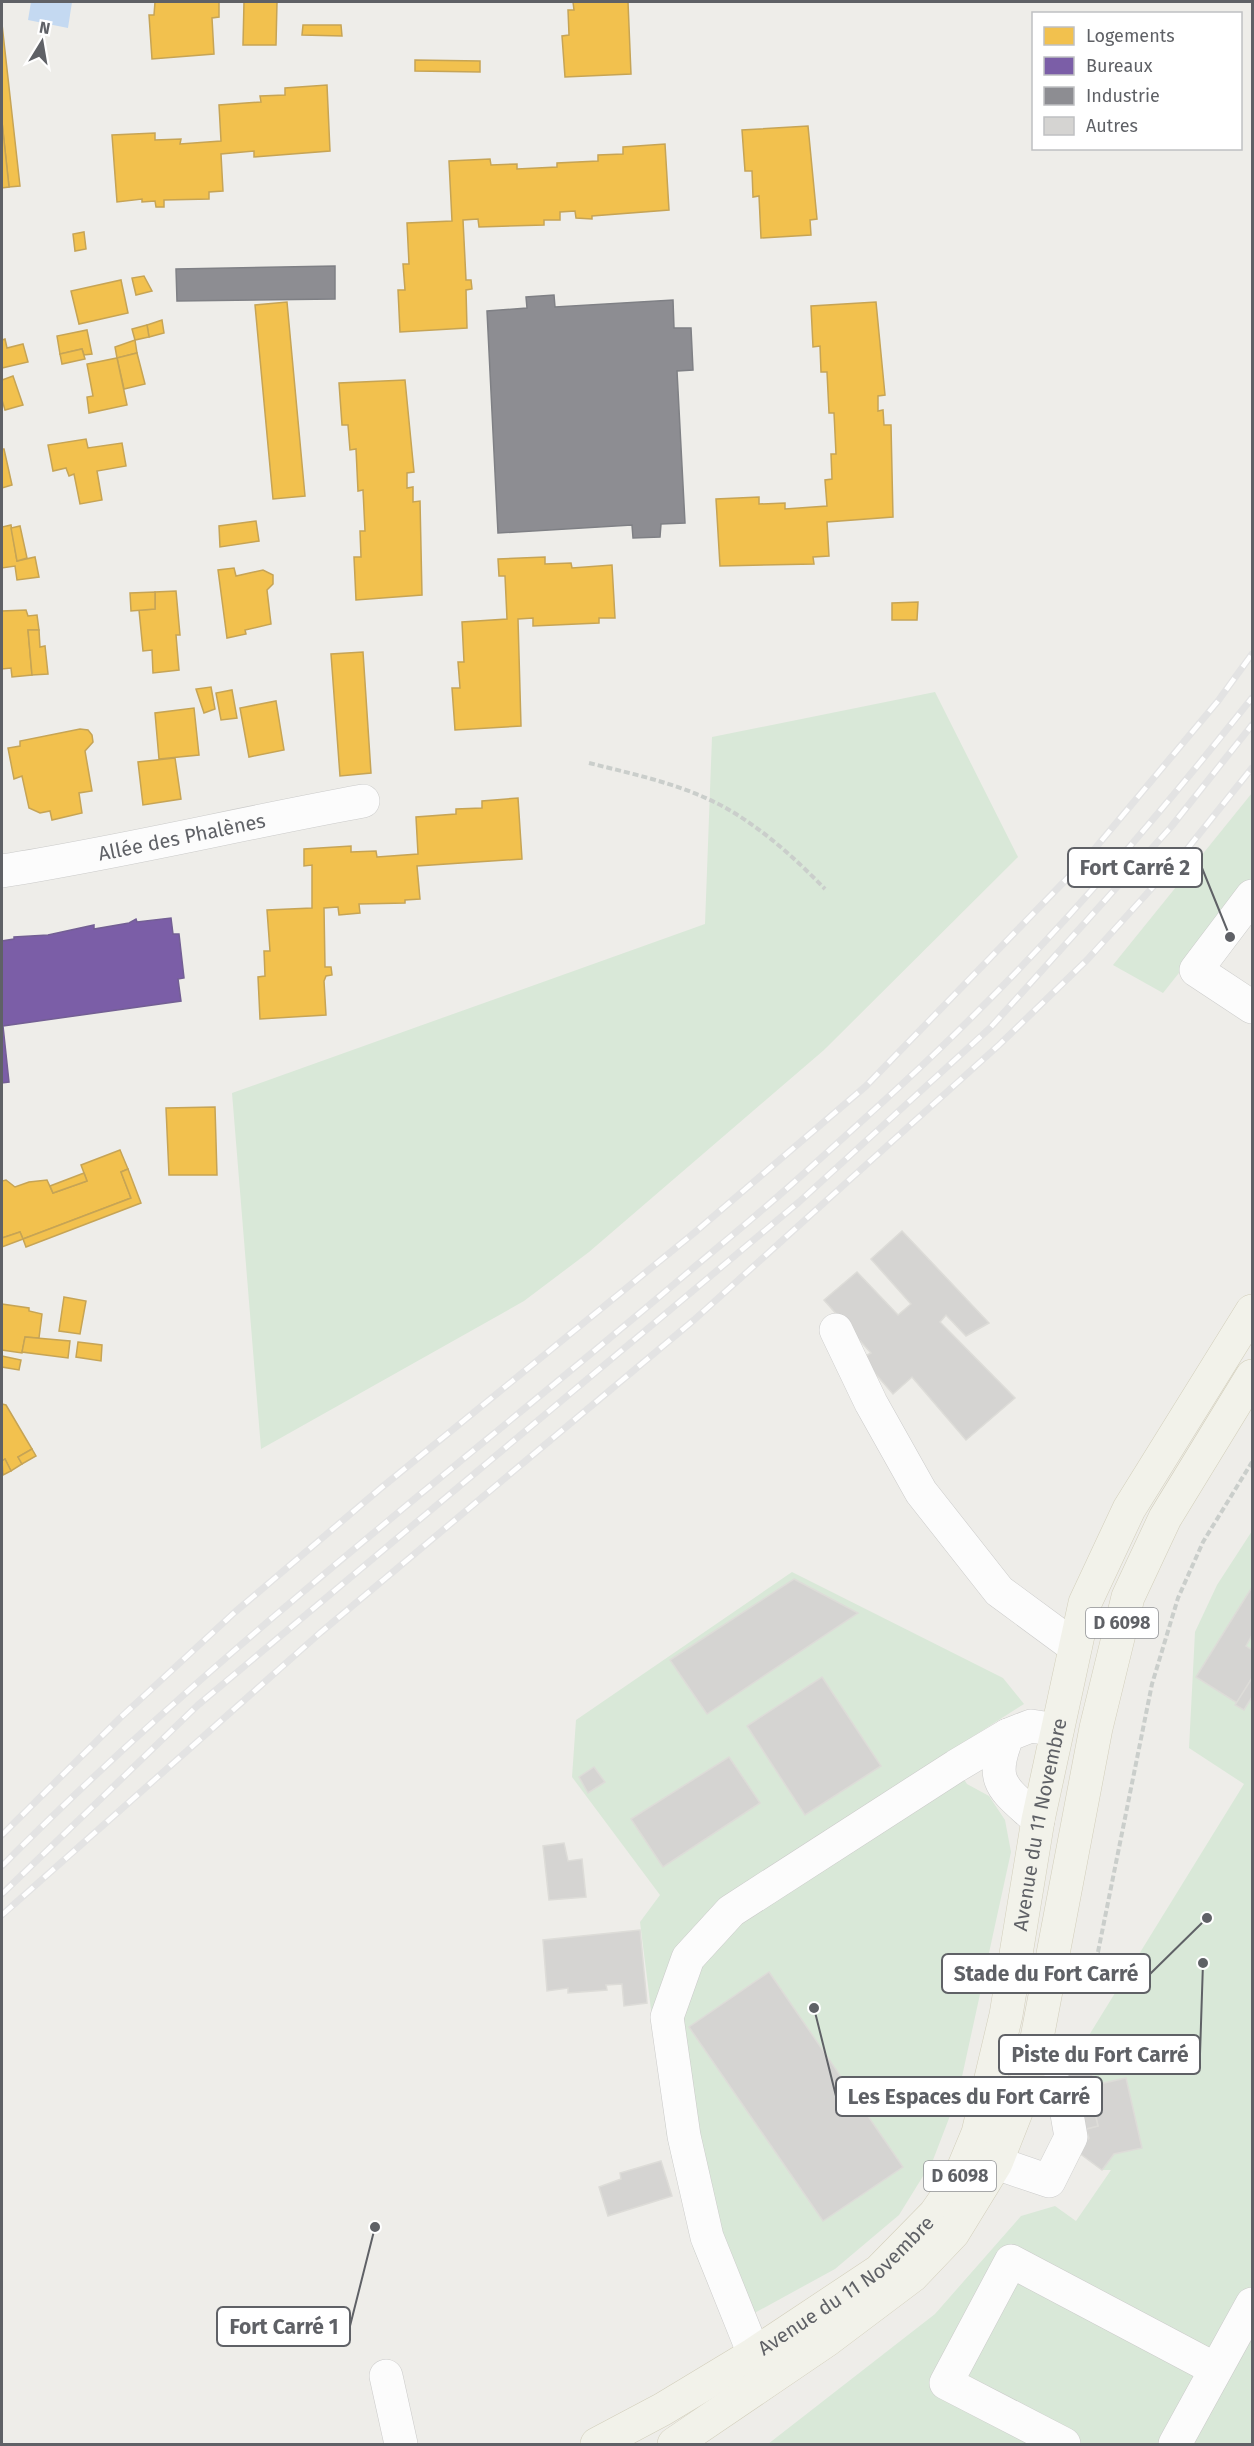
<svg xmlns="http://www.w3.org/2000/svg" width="1254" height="2446" font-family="'Fira Sans',sans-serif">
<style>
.green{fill:#d9e8d8}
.water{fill:#c4d9f1}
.homes{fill:#f2c14e;stroke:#c6a455;stroke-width:1.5}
.offices{fill:#7b5ea7;stroke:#735f94;stroke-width:1.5}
.industry{fill:#8d8d92;stroke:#7f8085;stroke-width:1.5}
.building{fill:#d5d4d2;stroke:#dddcd8;stroke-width:1.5}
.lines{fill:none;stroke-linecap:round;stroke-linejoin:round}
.minor-casing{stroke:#cbcbca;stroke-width:34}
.major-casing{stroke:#d2ceba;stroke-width:34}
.path{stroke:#cacecb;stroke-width:4;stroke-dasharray:6 3;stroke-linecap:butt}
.minor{stroke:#fcfcfc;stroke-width:33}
.major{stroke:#f2f2ea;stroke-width:33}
.rail-casing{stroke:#e3e3e3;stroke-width:7}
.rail{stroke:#fff;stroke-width:4.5;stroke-dasharray:14;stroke-linecap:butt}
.labels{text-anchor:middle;stroke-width:6;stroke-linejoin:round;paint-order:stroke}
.shield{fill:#fff;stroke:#8f9094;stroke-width:1.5}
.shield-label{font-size:18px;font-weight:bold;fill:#5f6166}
.street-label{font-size:20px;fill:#5f6166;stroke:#fff}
.leader{fill:none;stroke:#5f6166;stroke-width:2}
.callout-dot{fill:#5f6166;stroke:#fff;stroke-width:2}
.callout{fill:#fff;stroke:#5f6166;stroke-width:2}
.callout-label{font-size:21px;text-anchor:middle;font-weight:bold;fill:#5f6166}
</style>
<rect width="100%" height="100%" fill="#eeede9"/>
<g class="green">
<polygon points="935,692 1018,857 824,1050 589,1252 524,1301 261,1449 232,1093 705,924 712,737"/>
<polygon points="1252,793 1252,881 1163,993 1113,965"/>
<polygon points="1252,1531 1252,2444 768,2444 935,2314 1021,2216 1055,2206 1076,2221 1111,2170 1102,2170 1078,2152 1089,2138 1078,2091 1062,2079 1244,1784 1189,1748 1195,1632 1217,1585"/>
<polygon points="792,1572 1003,1678 1024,1704 947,1753 967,1784 989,1796 1005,1820 1011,1852 958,2095 933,2160 899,2215 835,2269 727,2328 693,2248 667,2137 640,1922 660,1895 572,1777 576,1720"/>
</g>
<polygon class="water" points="31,2 72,2 68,28 28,20"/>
<g class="homes">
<polygon points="155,2 219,2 219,17 212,18 214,54 152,59 149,15 154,15"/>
<polygon points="244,2 277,2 276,45 243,45"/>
<polygon points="573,2 628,2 631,74 565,77 562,36 569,35 568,10 574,10"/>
<polygon points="2,24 20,186 9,187 2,122"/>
<polygon points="303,25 341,25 342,36 302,35"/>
<polygon points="415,60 480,61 480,72 415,71"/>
<polygon points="327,85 330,151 254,157 254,151 221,154 223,191 209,192 209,199 164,200 164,207 156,207 155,201 142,202 142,199 117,202 112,135 155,133 155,140 181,139 180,144 221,141 219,105 261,102 260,96 285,95 285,88"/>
<polygon points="2,122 9,187 2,188"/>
<polygon points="808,126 817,219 810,220 811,235 761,238 759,196 753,197 752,171 745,171 742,130"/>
<polygon points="665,144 669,210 592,216 592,219 576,218 575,211 560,212 560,220 544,220 544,225 479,227 478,219 463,220 466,280 471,280 472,289 466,290 467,328 400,332 398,290 405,290 403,264 409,264 407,223 452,221 449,161 490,159 491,165 517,164 517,169 557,167 557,163 598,161 598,155 623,154 623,147"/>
<polygon points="84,232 86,249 75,251 73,234"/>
<polygon points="144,276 152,291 136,295 132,278"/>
<polygon points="121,280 128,313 79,324 71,291"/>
<polygon points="287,302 305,496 273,499 255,305"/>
<polygon points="876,302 885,395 878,396 878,411 883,410 884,425 891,425 893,517 827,522 829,556 813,557 814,564 720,566 716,499 759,497 759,504 785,503 785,509 827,506 825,480 832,479 831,454 836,454 834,413 829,413 827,372 821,372 820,346 813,347 811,306"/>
<polygon points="162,320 164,333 149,337 147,325"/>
<polygon points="147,325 149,337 135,340 132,329"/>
<polygon points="87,330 92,354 84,355 82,349 60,354 57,336"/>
<polygon points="5,339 7,348 23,344 28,362 2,368 2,340"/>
<polygon points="135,340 137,353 117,358 115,347"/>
<polygon points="82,349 85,359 62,364 60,354"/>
<polygon points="137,353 145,384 124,389 117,358"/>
<polygon points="117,358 127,405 89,413 87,397 93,396 87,364"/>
<polygon points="13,376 23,405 5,410 2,400 2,380"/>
<polygon points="405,380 414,472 407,473 407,488 413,487 413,502 420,501 422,595 356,600 354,557 361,557 360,531 365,531 363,490 358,491 356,449 350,450 348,425 342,425 339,383"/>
<polygon points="86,439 88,448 122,443 126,466 97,471 102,500 80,504 74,474 69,476 66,468 53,471 48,445"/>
<polygon points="2,449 4,449 12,485 2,488"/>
<polygon points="256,521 259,541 220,547 219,526"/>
<polygon points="11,525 17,561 35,557 39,577 17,580 15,566 2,568 2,527"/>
<polygon points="20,526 27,558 17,561 11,528"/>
<polygon points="545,557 545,564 571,563 572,568 612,565 615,618 599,618 599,623 533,626 533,618 518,619 521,726 455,730 452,688 460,688 458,662 464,662 462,622 507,619 505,576 499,576 498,559"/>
<polygon points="234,568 236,576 263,570 273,575 273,584 267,590 271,624 245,630 246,634 227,638 218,570"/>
<polygon points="176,591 180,635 176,635 179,670 153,673 152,650 143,651 139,610 155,609 155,592"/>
<polygon points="155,592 155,609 131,611 130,593"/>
<polygon points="918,602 917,620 892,620 892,603"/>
<polygon points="26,610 28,616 37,615 39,630 28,630 32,675 12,677 11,668 2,669 2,611"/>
<polygon points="28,630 39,630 40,647 45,646 48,674 32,675"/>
<polygon points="363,652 371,773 340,776 331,654"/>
<polygon points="211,687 215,709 204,713 196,689"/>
<polygon points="232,690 237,718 221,720 216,693"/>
<polygon points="276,701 284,750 249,757 240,708"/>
<polygon points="194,708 199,755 159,759 155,713"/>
<polygon points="80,729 88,730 92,735 93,742 85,751 92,791 79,793 82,813 52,820 50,811 40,813 29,808 22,776 14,779 8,748 20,746 20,741"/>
<polygon points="175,758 181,799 143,805 138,762"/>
<polygon points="518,798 522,859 417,866 420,899 405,900 405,903 359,904 360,913 339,915 338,907 324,908 325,967 331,967 332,975 326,976 324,981 326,1015 260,1019 258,977 265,976 264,951 270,951 267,910 312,908 312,865 304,866 304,849 351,846 351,852 376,851 377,857 418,854 416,817 456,814 456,809 482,808 482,801"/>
<polygon points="215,1107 217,1175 169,1175 166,1108"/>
<polygon points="120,1150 128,1169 121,1172 131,1198 23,1239 20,1232 2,1238 2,1181 6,1180 15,1187 29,1182 47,1180 53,1193 87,1181 81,1165"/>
<polygon points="128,1169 141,1203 26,1247 23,1239 131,1198 121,1172"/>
<polygon points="84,1173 87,1181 53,1193 50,1186"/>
<polygon points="20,1232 23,1239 2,1247 2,1238"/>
<polygon points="64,1297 86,1301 80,1334 59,1331"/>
<polygon points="2,1304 29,1308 29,1311 42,1314 39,1338 25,1337 22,1353 2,1350"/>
<polygon points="25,1337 70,1341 68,1358 22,1352"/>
<polygon points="78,1342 102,1345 101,1361 76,1357"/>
<polygon points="2,1356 21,1360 19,1370 2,1367"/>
<polygon points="2,1404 6,1405 32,1449 18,1457 22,1464 11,1471 5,1459 2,1461"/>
<polygon points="32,1449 36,1456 22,1464 18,1457"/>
<polygon points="5,1459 11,1471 3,1475 2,1461"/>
</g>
<polygon class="offices" points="171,918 173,934 179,934 184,978 178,979 181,1001 3,1026 9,1082 2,1083 2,941 14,939 14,937 48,935 94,925 94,929 129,923 136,919 137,922"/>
<g class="industry">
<polygon points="335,266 335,299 177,301 176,269"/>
<polygon points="554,295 555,307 673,300 674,328 691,328 693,370 677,371 685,523 661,524 660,537 633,538 632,525 498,533 487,311 527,308 526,297"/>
</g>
<g class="building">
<polygon points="902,1231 989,1323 966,1336 946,1315 940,1322 1015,1398 966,1440 912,1377 893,1394 862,1358 871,1353 824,1300 857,1272 898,1315 911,1304 871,1259"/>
<polygon points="794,1579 858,1613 707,1714 670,1660"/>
<polygon points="1252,1587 1252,1635 1246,1646 1252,1650 1252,1678 1237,1703 1196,1677"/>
<polygon points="822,1677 881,1766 805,1815 747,1726"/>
<polygon points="1252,1678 1252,1697 1244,1710 1235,1705"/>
<polygon points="729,1757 760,1803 663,1867 631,1819"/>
<polygon points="594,1767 605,1782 588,1793 579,1777"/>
<polygon points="564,1843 568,1861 582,1859 586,1897 549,1900 543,1846"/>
<polygon points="640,1930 647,2003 624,2006 622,1984 606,1985 607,1990 568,1993 568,1988 547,1991 543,1940"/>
<polygon points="769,1972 903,2167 823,2221 689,2027"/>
<polygon points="1079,2053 1090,2060 1085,2067 1092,2072 1095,2085 1126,2078 1142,2148 1114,2154 1102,2170 1078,2152 1089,2138 1086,2129 1098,2126 1091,2097 1080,2100 1062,2079"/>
<polygon points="1091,2097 1098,2126 1086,2129 1080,2100"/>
<polygon points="661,2161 672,2196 608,2216 599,2187 621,2179 620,2173"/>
</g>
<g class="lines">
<defs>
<g id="minor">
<path id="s1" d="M 2,871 C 123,852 242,823 363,801"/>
<polyline points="1252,896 1196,970 1252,1007"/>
<polyline points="836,1330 871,1403 921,1492 999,1591 1075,1647"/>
<path d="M 1038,1820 C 1003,1788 988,1783 1008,1735 L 1031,1726 L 1057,1730"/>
<polyline points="996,2163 1049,2181 1071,2137 1063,2091 1027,2075"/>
<polyline points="754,2354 707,2237 684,2136 667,2017 688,1958 731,1911 956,1766 1008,1735"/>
<polyline points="386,2376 401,2444"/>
<polyline points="1064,2444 946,2383 1011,2261 1215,2369"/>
<polyline points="1175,2444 1252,2304"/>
</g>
<g id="major">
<path id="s2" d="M 597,2444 L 663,2409 L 754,2354 L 879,2271 L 935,2214 L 958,2181 L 978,2133 L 1006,2015 L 1038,1820 L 1085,1603 L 1129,1509 L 1252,1311"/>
<polyline points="674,2444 827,2340 912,2276 953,2233 996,2163 1022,2097 1037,2038 1096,1728 1128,1597 1165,1518 1252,1376"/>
</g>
</defs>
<use href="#minor" class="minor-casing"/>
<use href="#major" class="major-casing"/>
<g class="path">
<path d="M 589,763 C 629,773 671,782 708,799 C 752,819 792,855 825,889"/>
<polyline points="1084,1963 1093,1958 1098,1952 1152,1684 1178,1598 1203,1542 1252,1462"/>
</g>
<use href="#minor" class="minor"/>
<use href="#major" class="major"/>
<defs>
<g id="rail">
<polyline points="2,1835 120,1718 235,1612 381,1488 694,1233 866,1086 1087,858 1218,701 1252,654"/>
<path d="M 2,1866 C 208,1658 442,1480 666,1291 C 707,1256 750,1221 791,1185 C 854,1128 920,1070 980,1009 C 1078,911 1166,806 1252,698"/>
<polyline points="2,1894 198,1705 799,1202 991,1027 1171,827 1252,725"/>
<polyline points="2,1915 320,1633 694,1320 999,1045 1087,960 1188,848 1252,768"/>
</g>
</defs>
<use href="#rail" class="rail-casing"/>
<use href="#rail" class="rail"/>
</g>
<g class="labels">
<g class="shield">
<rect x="1086" y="1608" width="72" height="30" rx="4.5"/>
<rect x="924" y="2161" width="72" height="30" rx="4.5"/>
</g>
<g class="shield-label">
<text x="1122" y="1629">D 6098</text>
<text x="960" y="2182">D 6098</text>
</g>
<g class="street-label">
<text dy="7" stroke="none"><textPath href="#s1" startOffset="183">Allée des Phalènes</textPath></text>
<text dy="7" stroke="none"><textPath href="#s2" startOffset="818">Avenue du 11 Novembre</textPath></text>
<text dy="7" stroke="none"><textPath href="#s2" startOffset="296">Avenue du 11 Novembre</textPath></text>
</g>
</g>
<path class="leader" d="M1230 937L1202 868M1207 1918L1150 1974M1203 1963L1200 2054M814 2008L836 2096M375 2227L350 2326"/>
<g class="callout-dot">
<circle cx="1230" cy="937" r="6"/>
<circle cx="1207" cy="1918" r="6"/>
<circle cx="1203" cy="1963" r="6"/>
<circle cx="814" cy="2008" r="6"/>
<circle cx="375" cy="2227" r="6"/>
</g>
<g class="callout">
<rect x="1068" y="848" width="134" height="39" rx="6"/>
<rect x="942" y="1954" width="208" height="39" rx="6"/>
<rect x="999" y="2035" width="201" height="39" rx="6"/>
<rect x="836" y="2077" width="266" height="39" rx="6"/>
<rect x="217" y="2307" width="133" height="39" rx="6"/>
</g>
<g class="callout-label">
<text x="1135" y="875">Fort Carré 2</text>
<text x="1046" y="1981">Stade du Fort Carré</text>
<text x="1100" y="2062">Piste du Fort Carré</text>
<text x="969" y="2104">Les Espaces du Fort Carré</text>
<text x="284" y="2334">Fort Carré 1</text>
</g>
<rect width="1254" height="2446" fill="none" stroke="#5f6166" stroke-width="6"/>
<rect x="1032" y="12" width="210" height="138" fill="#ffffff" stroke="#bfc0c2" stroke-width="1.5"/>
<rect x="1044" y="27" width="30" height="18" fill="#f2c14e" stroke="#bfc0c2" stroke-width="1.5"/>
<text x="1086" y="42" font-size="18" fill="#5f6166">Logements</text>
<rect x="1044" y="57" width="30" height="18" fill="#7b5ea7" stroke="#bfc0c2" stroke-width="1.5"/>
<text x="1086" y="72" font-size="18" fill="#5f6166">Bureaux</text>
<rect x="1044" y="87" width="30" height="18" fill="#8d8d92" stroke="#bfc0c2" stroke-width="1.5"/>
<text x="1086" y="102" font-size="18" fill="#5f6166">Industrie</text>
<rect x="1044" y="117" width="30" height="18" fill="#d5d4d2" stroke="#bfc0c2" stroke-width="1.5"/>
<text x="1086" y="132" font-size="18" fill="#5f6166">Autres</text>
<g transform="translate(42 42) rotate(11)" stroke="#ffffff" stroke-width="4.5" paint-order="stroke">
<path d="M0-4.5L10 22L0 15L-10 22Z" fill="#5f6166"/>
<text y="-9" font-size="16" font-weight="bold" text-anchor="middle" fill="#5f6166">N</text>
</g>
</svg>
